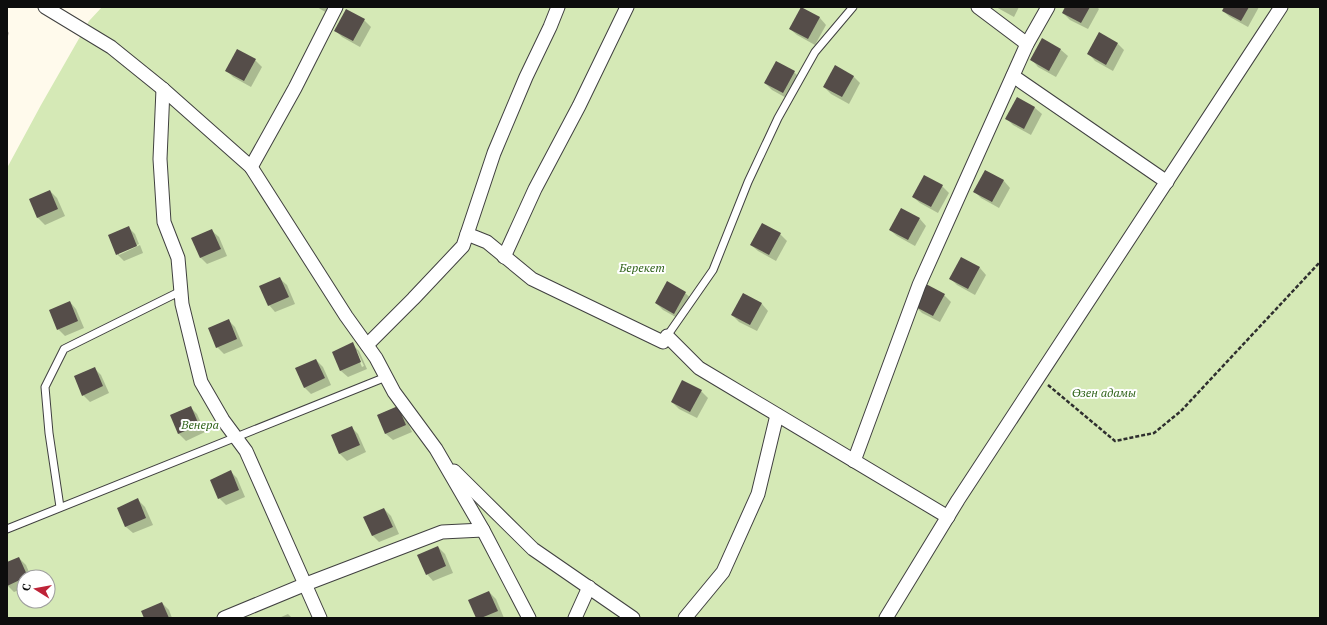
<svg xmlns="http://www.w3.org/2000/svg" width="1327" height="625" font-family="'PT Serif',serif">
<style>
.green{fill:#d5e9b6;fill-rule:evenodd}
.shadow{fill:#0003;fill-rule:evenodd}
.building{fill:#554d49}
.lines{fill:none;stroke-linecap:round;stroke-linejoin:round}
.service-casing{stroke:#404040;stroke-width:9}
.minor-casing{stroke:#404040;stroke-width:15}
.path{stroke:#2f2f2f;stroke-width:2.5;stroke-dasharray:4 2;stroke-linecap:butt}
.service{stroke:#fff;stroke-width:7}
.minor{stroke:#fff;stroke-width:13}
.labels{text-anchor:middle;stroke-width:4;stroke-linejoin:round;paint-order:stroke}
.park-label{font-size:12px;font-style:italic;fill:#32651c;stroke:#fff}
</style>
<rect width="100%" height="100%" fill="#fffaec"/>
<path class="green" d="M 102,7 L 1320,7 L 1320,618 L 7,618 L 7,168 L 41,105 L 89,21 ZM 24,577 L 48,577 L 48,601 L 24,601 Z"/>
<g class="shadow">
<polygon points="317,7 330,7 327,13"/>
<polygon points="996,7 1019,7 1014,17"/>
<polygon points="1067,7 1097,7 1099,9 1088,29 1070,20 1063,13"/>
<polygon points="1225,7 1259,7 1248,27 1230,17 1223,11"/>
<polygon points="802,8 820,18 826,25 815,45 797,35 790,29"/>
<polygon points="364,20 371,27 360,47 342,37 335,30"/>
<polygon points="7,30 9,33 7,39"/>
<polygon points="1118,44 1124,50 1113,71 1095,61 1089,54"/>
<polygon points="1061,50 1068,56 1056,77 1038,67 1032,60"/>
<polygon points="255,60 262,67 251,87 233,77 226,70"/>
<polygon points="794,72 801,79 790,100 772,90 765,83"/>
<polygon points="853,76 860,83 849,104 831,94 824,87"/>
<polygon points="1017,98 1035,108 1042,114 1031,135 1013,125 1006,118"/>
<polygon points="986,171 1004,181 1010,188 999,208 981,198 975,192"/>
<polygon points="942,186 949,193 938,213 920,203 913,197"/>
<polygon points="50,191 57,198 65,216 45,225 38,218 31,199"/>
<polygon points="920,219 926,226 915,246 897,236 890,230"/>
<polygon points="128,227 135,234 139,244 119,252 119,255 140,245 143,253 124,261 117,254"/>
<polygon points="212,231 219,237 227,256 207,264 200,257"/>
<polygon points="780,234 787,241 776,261 758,251 751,245"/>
<polygon points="980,268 986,275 975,295 957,285 950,278"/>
<polygon points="280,279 287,285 295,304 275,312 269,305"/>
<polygon points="685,293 692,299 681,320 663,310 656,303"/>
<polygon points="744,294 762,304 768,311 757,331 739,322 732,315"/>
<polygon points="944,295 951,302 940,322 922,313 915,306"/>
<polygon points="70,302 76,309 84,328 65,336 58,329"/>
<polygon points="228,320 235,327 243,346 224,354 217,347"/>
<path d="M 352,344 L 359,351 L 367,369 L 348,377 L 341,371 ZM 355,351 L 357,351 L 364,366 L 362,367 Z"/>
<polygon points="316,360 323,367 331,385 311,394 304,387"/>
<polygon points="94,368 101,375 109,393 90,402 83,395"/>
<polygon points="701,391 708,398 697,418 679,409 672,402"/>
<polygon points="190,407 197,414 205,432 186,441 179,434 171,415"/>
<polygon points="397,407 404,414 412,432 393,440 386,434 378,415"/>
<polygon points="351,427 358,434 366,452 347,461 340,454 332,435"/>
<polygon points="231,472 237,478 245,497 226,505 219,498"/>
<polygon points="138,500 145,507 153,525 133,533 126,527 118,508"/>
<polygon points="384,509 391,516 399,534 379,542 372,535"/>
<polygon points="438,547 445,554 453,573 433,581 427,574"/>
<polygon points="19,558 26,565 31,577 24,577 24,588 14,592 7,585 7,564"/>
<polygon points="489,592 496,599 504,618 477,618"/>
<polygon points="162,603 169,610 172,618 145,618"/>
<polygon points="288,614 292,618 279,618"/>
</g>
<g class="building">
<polygon points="801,7 820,17 808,39 789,29"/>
<polygon points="1065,7 1090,7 1081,23 1062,13"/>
<polygon points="1224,7 1249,7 1241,21 1222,11"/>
<polygon points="346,9 365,19 353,41 334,31"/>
<polygon points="1099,32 1118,43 1106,65 1087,54"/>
<polygon points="1042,38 1061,49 1049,71 1030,60"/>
<polygon points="237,49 256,59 244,81 225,71"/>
<polygon points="776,61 795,71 783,93 764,83"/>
<polygon points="835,65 854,76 842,97 823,87"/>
<polygon points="1017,97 1035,107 1024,129 1005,119"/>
<polygon points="985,170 1004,180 992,202 973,192"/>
<polygon points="924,175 943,185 931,207 912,197"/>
<polygon points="50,190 58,209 37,218 29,199"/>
<polygon points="901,208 920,218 908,240 889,230"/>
<polygon points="762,223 781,233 769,255 750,245"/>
<polygon points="129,226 137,246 116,255 108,235"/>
<polygon points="212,229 221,249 200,258 191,238"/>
<polygon points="961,257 980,267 968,289 949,279"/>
<polygon points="280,277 289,297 268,306 259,286"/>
<polygon points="667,281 686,292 674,314 655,303"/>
<polygon points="926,284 945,294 933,316 914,306"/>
<polygon points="743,293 762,303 750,325 731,315"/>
<polygon points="70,301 78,321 57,330 49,310"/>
<polygon points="229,319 237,339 216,348 208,328"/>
<polygon points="353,342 361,362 340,371 332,352"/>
<polygon points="316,359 325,378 304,388 295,368"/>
<polygon points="95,367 103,386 82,396 74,376"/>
<polygon points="682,380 702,390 690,412 671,402"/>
<polygon points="191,406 199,425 178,434 170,415"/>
<polygon points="398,406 406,425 385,434 377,415"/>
<polygon points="352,426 360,445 339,454 331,435"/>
<polygon points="231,470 239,490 218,499 210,480"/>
<polygon points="138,498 146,518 125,527 117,508"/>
<polygon points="384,508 393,527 372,536 363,517"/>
<polygon points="438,546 446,566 426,575 417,555"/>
<polygon points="19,557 28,577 24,577 24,578 7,586 7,562"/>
<polygon points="489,591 498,611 481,618 476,618 468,600"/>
<polygon points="162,602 169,618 144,618 141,611"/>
</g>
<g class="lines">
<defs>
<g id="service">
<polyline points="665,339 713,270 748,182 778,118 815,52 853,7"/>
<polyline points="60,507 49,433 45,387 64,349 181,291"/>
<polyline points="7,529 386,377"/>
</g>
<g id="minor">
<polyline points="45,7 111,47 163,89 251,167 346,316 376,358 394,392 436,449 483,530 529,618"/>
<polyline points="978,7 1027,44"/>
<polyline points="1013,76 1167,182"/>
<polyline points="163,89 160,159 164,222 178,258 182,304 201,382 223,420 246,451 320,618"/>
<polyline points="251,167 295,88 336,7"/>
<polyline points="467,234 487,242 532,279 663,342"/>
<polyline points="504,257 535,189 579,106 627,7"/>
<polyline points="667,336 699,368 948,517"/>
<polyline points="367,345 413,299 463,246 494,153 526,77 550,27 558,7"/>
<polyline points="854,461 919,285 1027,44 1048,7"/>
<polyline points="454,471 533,549 633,618"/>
<polyline points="224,618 306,584 442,532 483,530"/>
<polyline points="575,618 589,587"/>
<polyline points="685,618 723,572 758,494 777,415"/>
<polyline points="886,618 958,500 1281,7"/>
</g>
</defs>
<use href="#service" class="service-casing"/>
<use href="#minor" class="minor-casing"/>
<polyline class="path" points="1048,385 1115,441 1154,433 1181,411 1320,262"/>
<use href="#service" class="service"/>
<use href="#minor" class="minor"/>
</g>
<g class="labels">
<g class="park-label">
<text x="642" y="272">Берекет</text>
<text x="1104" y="397">Өзен адамы</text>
<text x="200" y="429">Венера</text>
</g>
</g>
<rect width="1327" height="625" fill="none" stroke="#0d0d0d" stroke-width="16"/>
<g transform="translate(36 589) rotate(281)"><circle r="19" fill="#ffffff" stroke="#9e9e9e"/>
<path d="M0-3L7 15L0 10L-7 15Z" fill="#be2338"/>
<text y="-6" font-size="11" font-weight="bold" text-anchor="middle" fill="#0d0d0d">С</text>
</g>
</svg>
